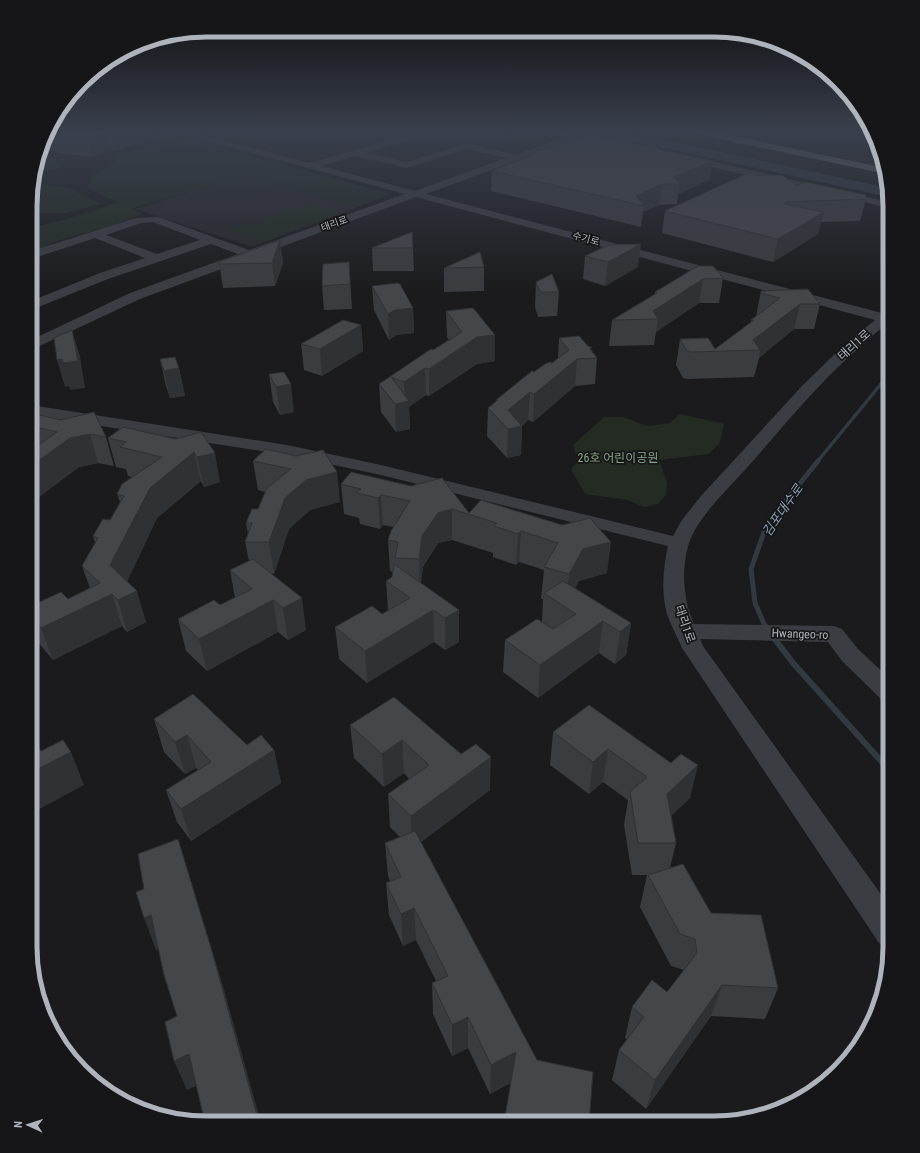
<svg xmlns="http://www.w3.org/2000/svg" width="920" height="1153" font-family="'Roboto Condensed','Noto Sans KR',sans-serif">
<style>
.built{fill:#27272a}
.green{fill:#232b23}
.water{fill:#313a41}
.lines{fill:none;stroke-linecap:round;stroke-linejoin:round}
.stream-far2{stroke:#313a41;stroke-width:3.5}
.stream-far1{stroke:#313a41;stroke-width:5}
.stream{stroke:#313a41;stroke-width:6}
.minor{fill:#3c3d42;fill-rule:evenodd}
.highway{fill:#686b73;fill-rule:evenodd}
.wall{fill:#3b3c40}
.shaded-wall{fill:#303134}
.building{fill:#45464a;stroke:#303134}
.labels{text-anchor:middle;stroke-width:3.5;stroke-linejoin:round;paint-order:stroke}
.far-street-label{font-size:10px;fill:#aeb3bc;stroke:#161618}
.street-label{font-size:12px;fill:#aeb3bc;stroke:#161618}
.park-label{font-size:12px;fill:#86a686;stroke:#161618}
.water-label{font-size:13px;font-style:italic;fill:#87a1b5;stroke:#161618}
.rim{fill:none;stroke:#aeb3bc;stroke-width:5}
</style>
<rect width="100%" height="100%" fill="#1b1b1d"/>
<polygon class="built" points="244,175 358,207 252,247 135,209"/>
<g class="green">
<polygon points="188,139 391,194 358,207 245,175 131,209 143,214 111,226 61,240 31,252 31,227 60,221 119,202 107,198 87,186 93,175 114,163 113,155"/>
<polygon points="41,155 65,160 60,168 35,173"/>
<polygon points="32,181 38,184 69,188 100,204 66,213 31,213"/>
<polygon points="307,204 340,213 263,241 230,230"/>
<polygon points="680,414 724,424 720,442 709,454 659,460 667,483 666,495 658,504 644,507 628,500 585,494 571,469 578,461 573,445 604,417 623,417 647,426 670,423"/>
</g>
<polygon class="water" points="565,130 609,130 698,147 888,188 889,197 665,148"/>
<g class="lines">
<polyline class="stream-far2" points="817,462 890,373"/>
<polyline class="stream-far1" points="775,639 764,624 755,603 751,569 764,532 788,498 818,461"/>
<polyline class="stream" points="774,638 793,663 890,771"/>
<g class="minor">
<path d="M 160,130 L 178,130 L 212,137 L 310,163 L 400,137 L 411,130 L 422,130 L 406,141 L 366,153 L 407,162 L 467,143 L 516,155 L 565,137 L 540,133 L 536,130 L 557,130 L 576,133 L 579,134 L 580,136 L 579,138 L 426,194 L 882,313 L 890,310 L 890,321 C 877,332 863,343 851,355 C 812,390 779,432 744,471 C 726,491 698,517 689,543 C 681,568 683,600 694,624 L 834,626 L 842,629 L 858,649 L 890,679 L 890,702 L 881,699 L 842,661 L 828,642 L 700,639 L 703,646 L 890,907 L 890,947 L 879,943 L 682,648 C 677,637 671,625 667,614 C 661,592 663,568 668,546 L 381,475 L 287,455 L 31,415 L 31,405 L 287,445 L 381,465 L 673,536 L 682,520 L 701,496 L 802,386 L 840,349 L 875,320 L 416,197 L 140,299 L 31,350 L 31,340 L 130,293 L 238,254 L 211,244 L 108,279 L 31,310 L 31,301 L 100,273 L 145,258 L 95,238 L 31,259 L 31,251 L 136,218 L 158,217 L 249,250 L 405,194 L 211,142 L 161,132 ZM 467,149 L 506,158 L 415,191 L 321,166 L 355,156 L 407,168 ZM 153,222 L 200,240 L 157,254 L 106,235 L 141,223 Z"/>
<polygon points="684,155 889,202 890,208 681,160 679,158 681,156"/>
</g>
<polygon class="highway" points="688,130 706,130 885,168 886,174 692,133"/>
</g>
<g class="wall">
<polygon points="49,130 151,130 153,137 117,151 112,150 92,157 59,153 59,152 43,150"/>
<polygon points="580,134 661,150 709,180 678,194 677,204 659,205 643,212 641,227 491,191 492,171 530,156 530,152 542,150 580,137"/>
<polygon points="797,186 866,199 860,221 821,222 818,234 773,262 662,233 665,211"/>
<polygon points="280,240 283,263 275,286 223,288 219,262"/>
<polygon points="372,248 413,248 414,271 373,271"/>
<polygon points="585,256 638,267 605,286 583,279"/>
<polygon points="349,262 352,309 324,310 322,286"/>
<polygon points="698,266 723,278 719,303 699,303 656,332 654,345 609,346 612,320 654,295 655,292"/>
<polygon points="484,267 484,291 444,292 444,268"/>
<polygon points="536,282 559,292 557,316 538,317 535,307"/>
<polygon points="372,286 413,308 414,333 396,335 389,340 374,310"/>
<polygon points="761,291 820,304 814,329 794,329 759,358 754,377 687,379 683,378 676,365 680,339 715,349 751,323 751,320 756,316"/>
<polygon points="446,311 495,361 477,364 429,396 426,395 409,407 410,429 396,432 381,412 379,384 449,340 447,337"/>
<polygon points="361,325 363,351 322,376 304,370 301,344"/>
<polygon points="559,338 592,351 597,358 595,384 575,386 533,422 528,420 522,426 521,455 507,458 487,436 488,408 496,401 496,400 534,372 552,363 558,358"/>
<polygon points="160,359 179,368 185,396 170,398 166,386"/>
<polygon points="269,374 294,412 280,415 273,402"/>
<polygon points="31,413 106,437 114,466 98,463 79,467 31,503"/>
<polygon points="201,432 220,482 204,487 201,481 157,518 127,581 146,622 127,632 122,626 53,660 37,641 31,626 31,606 68,599 90,588 82,566 95,543 93,536 110,520 120,502 117,494 132,477 128,476 126,469 116,467 108,438 176,439"/>
<polygon points="266,449 340,502 310,510 289,529 274,574 271,573 306,630 288,640 278,632 207,671 186,651 178,619 220,605 235,598 230,570 249,561 245,542 248,534 246,523 258,509 265,492 258,490 253,461"/>
<polygon points="341,484 469,513 562,525 607,573 579,581 575,588 631,623 626,655 615,664 599,653 538,698 503,672 505,640 542,622 543,599 541,599 544,570 519,562 516,565 493,557 493,553 452,540 438,543 423,567 421,583 459,610 459,642 445,650 434,642 367,683 339,659 335,627 382,614 388,611 386,581 392,577 393,572 390,571 388,540 393,527 383,525 380,529 360,524 359,518 344,514"/>
<polygon points="394,697 490,790 421,842 511,1083 490,1094 468,1048 452,1056 433,1014 432,983 436,981 416,940 403,946 389,915 386,883 390,881 388,876 385,843 400,837 390,827 388,794 409,779 404,773 384,787 354,758 350,725"/>
<polygon points="589,705 690,798 671,816 676,843 670,868 778,988 765,1019 711,1016 646,1109 612,1080 619,1050 627,1039 625,1038 632,1007 667,992 684,970 671,966 640,907 647,875 632,875 624,825 628,800 603,782 589,794 550,765 553,732"/>
<polygon points="154,719 247,745 274,750 281,783 191,841 177,822 166,790 198,770 196,768 185,774 164,752"/>
</g>
<g class="shaded-wall">
<polygon points="120,130 151,130 153,137 117,151 113,133"/>
<polygon points="108,132 112,150 92,157 88,139"/>
<polygon points="713,161 709,180 678,194 680,184 674,177"/>
<polygon points="662,184 659,205 643,212 644,206 636,196"/>
<polygon points="824,212 818,234 773,262 778,239"/>
<polygon points="280,240 283,263 275,286 272,263"/>
<polygon points="641,244 638,267 605,286 608,262"/>
<polygon points="703,279 699,303 656,332 658,319 653,311"/>
<polygon points="800,304 794,329 759,358 760,350 753,340"/>
<polygon points="413,308 414,333 396,335 389,340 388,314 395,310"/>
<polygon points="361,325 363,351 322,376 320,349"/>
<polygon points="72,330 80,356 85,388 70,390 69,386 65,387 57,360"/>
<polygon points="495,335 495,361 477,364 429,396 429,369 477,337"/>
<polygon points="577,359 575,386 533,422 534,394"/>
<polygon points="179,368 185,396 170,398 164,371"/>
<polygon points="425,368 426,395 409,407 410,429 396,432 395,404 405,402 404,382"/>
<polygon points="291,384 294,412 280,415 276,387"/>
<polygon points="530,392 528,420 520,427 522,426 521,455 507,458 508,429 508,410"/>
<polygon points="90,434 98,463 79,467 31,503 31,466 70,438"/>
<polygon points="194,452 201,481 157,518 120,597 110,565 150,488"/>
<polygon points="215,453 220,482 204,487 197,457"/>
<polygon points="337,472 340,502 310,510 289,529 274,574 269,542 285,498 306,480"/>
<polygon points="381,495 383,525 380,529 378,498"/>
<polygon points="452,509 452,540 438,543 423,567 420,590 419,559 422,536 438,513"/>
<polygon points="521,531 519,562 516,565 518,534"/>
<polygon points="611,542 607,573 579,581 566,606 569,574 583,549"/>
<polygon points="137,591 146,622 127,632 118,600"/>
<polygon points="112,594 122,626 53,660 41,628"/>
<polygon points="302,598 306,630 288,640 283,608"/>
<polygon points="273,600 278,632 207,671 199,639"/>
<polygon points="433,610 434,642 367,683 365,651"/>
<polygon points="459,610 459,642 445,650 445,618"/>
<polygon points="603,621 599,653 538,698 540,665"/>
<polygon points="631,623 626,655 615,664 620,632"/>
<polygon points="187,735 196,768 185,774 175,742"/>
<polygon points="402,740 404,773 384,787 382,754"/>
<polygon points="608,749 603,782 589,794 593,762"/>
<polygon points="274,750 281,783 191,841 181,809"/>
<polygon points="71,752 84,785 30,814 30,773"/>
<polygon points="491,757 490,790 412,849 411,816"/>
<polygon points="698,765 690,798 659,827 667,794"/>
<polygon points="178,839 223,986 261,1123 259,1123"/>
<polygon points="414,908 416,940 403,946 401,914"/>
<polygon points="151,915 163,947 156,950 144,918"/>
<polygon points="722,985 711,1016 646,1109 655,1080"/>
<polygon points="468,1017 468,1048 452,1056 452,1025"/>
<polygon points="516,1052 514,1081 490,1094 491,1065"/>
<polygon points="189,1054 201,1084 187,1090 174,1061"/>
</g>
<g class="building">
<polygon points="49,130 120,130 113,133 108,132 88,139 54,135 56,134 48,133"/>
<polygon points="580,134 598,134 604,138 639,145 654,145 661,150 713,161 674,177 680,184 662,184 636,196 644,206 492,171 532,155 530,152 532,151 542,150 582,137"/>
<polygon points="748,173 758,175 782,175 797,186 805,182 866,195 866,199 786,202 785,204 824,212 778,239 665,211"/>
<polygon points="412,232 413,248 372,248"/>
<polygon points="280,240 272,263 219,264 219,262"/>
<polygon points="641,244 608,262 585,256 608,245"/>
<polygon points="480,252 484,267 444,268"/>
<polygon points="349,262 350,284 322,286 323,264"/>
<polygon points="698,266 713,266 723,278 703,279 653,311 658,319 612,320 657,293 655,292"/>
<polygon points="552,274 559,292 540,292 536,282"/>
<polygon points="397,283 400,284 413,308 395,310 388,314 372,286"/>
<polygon points="808,289 820,304 800,304 753,340 760,350 692,352 687,351 680,339 708,338 715,349 754,320 751,320 780,298 761,293 761,291"/>
<polygon points="472,308 474,309 495,335 477,337 429,369 425,368 404,382 391,377 409,401 395,404 379,384 431,349 433,350 462,332 446,311"/>
<polygon points="343,320 361,325 320,349 301,344"/>
<polygon points="72,330 78,361 63,363 62,359 57,360 54,338"/>
<polygon points="579,336 589,347 592,347 590,349 597,358 577,359 534,394 530,392 508,410 522,426 508,429 488,408 498,400 496,400 532,371 534,372 545,364 550,362 552,363 569,350 559,338"/>
<polygon points="175,357 179,368 164,371 160,359"/>
<polygon points="284,372 291,384 276,387 269,374"/>
<polygon points="94,412 106,437 90,434 70,438 31,466 31,450 57,432 31,426 31,413 61,420"/>
<polygon points="123,427 176,439 201,432 215,453 197,457 194,452 150,488 110,565 137,591 118,600 112,594 41,628 31,617 31,606 61,592 68,599 100,583 82,566 98,538 93,536 103,519 110,520 124,496 117,494 122,484 162,457 120,447 126,442 108,438"/>
<polygon points="266,449 296,456 323,450 337,472 306,480 285,498 269,542 245,542 252,523 246,523 252,509 258,509 267,488 291,469 253,461"/>
<polygon points="351,472 411,486 442,478 469,513 481,500 562,525 590,518 611,542 583,549 569,574 544,567 558,543 521,531 518,534 494,526 497,523 452,509 438,513 422,536 419,559 395,558 398,542 388,540 391,531 410,501 381,495 378,498 357,493 361,489 341,484"/>
<polygon points="253,559 302,598 283,608 273,600 199,639 178,619 214,600 220,605 252,589 230,570"/>
<polygon points="394,564 459,610 445,618 433,610 365,651 335,627 372,606 382,614 410,598 386,581 392,577"/>
<polygon points="563,581 631,623 620,632 603,621 540,665 505,640 537,619 553,629 576,614 544,593"/>
<polygon points="193,694 247,745 261,735 274,750 181,809 166,790 211,762 187,735 175,742 154,719"/>
<polygon points="394,697 461,754 476,744 491,757 411,816 388,794 429,765 402,740 382,754 350,725"/>
<polygon points="589,705 671,763 681,754 698,765 667,794 676,843 638,843 630,792 647,777 608,749 593,762 553,732"/>
<polygon points="63,740 71,752 30,773 30,744 35,742 41,751"/>
<polygon points="415,831 537,1060 593,1072 589,1123 504,1123 516,1052 491,1065 468,1017 452,1025 432,983 448,976 414,908 401,914 386,883 401,877 385,843"/>
<polygon points="178,839 213,955 259,1123 205,1123 189,1054 174,1061 165,1022 177,1016 164,975 151,915 144,918 136,892 144,889 138,854"/>
<polygon points="683,864 711,913 761,915 778,988 722,985 655,1080 619,1050 644,1017 632,1007 652,980 667,992 697,953 695,939 680,934 648,875"/>
<polygon points="488,1114 492,1123 472,1123"/>
</g>
<linearGradient id="sky" x2="0" y2="1"><stop stop-color="#0f0f10"/><stop offset="0.45" stop-color="#393f4c"/><stop offset="1" stop-color="#393f4c" stop-opacity="0"/></linearGradient>
<rect width="920" height="292" fill="url(#sky)"/>
<g class="labels">
<g class="far-street-label">
<text transform="translate(334 223) rotate(-20)" y="4">태리로</text>
<text transform="translate(586 238) rotate(15)" y="4">수기로</text>
</g>
<g class="street-label">
<text transform="translate(854 345) rotate(-42)" y="4">태리1로</text>
<text transform="translate(685 624) rotate(71)" y="4">태리1로</text>
<text transform="translate(800 634) rotate(2)" y="4">Hwangeo-ro</text>
</g>
<g class="park-label">
<text x="618" y="462">26호 어린이공원</text>
</g>
<g class="water-label">
<text transform="translate(782 510) rotate(-55)" y="5">김포대수로</text>
</g>
</g>
<path d="M0 0H920V1153H0ZM206 37H714A169 169 0 0 1 883 206V947A169 169 0 0 1 714 1116H206A169 169 0 0 1 37 947V206A169 169 0 0 1 206 37Z" fill="#161618" fill-rule="evenodd"/>
<path class="rim" d="M206 37H714A169 169 0 0 1 883 206V947A169 169 0 0 1 714 1116H206A169 169 0 0 1 37 947V206A169 169 0 0 1 206 37Z"/>
<g transform="translate(28 1125) rotate(273)" stroke="#161618" stroke-width="3" paint-order="stroke">
<path d="M0-3L7 15L0 10L-7 15Z" fill="#aeb3bc"/>
<text y="-6" font-size="11" font-weight="bold" text-anchor="middle" fill="#aeb3bc">N</text>
</g>
</svg>
